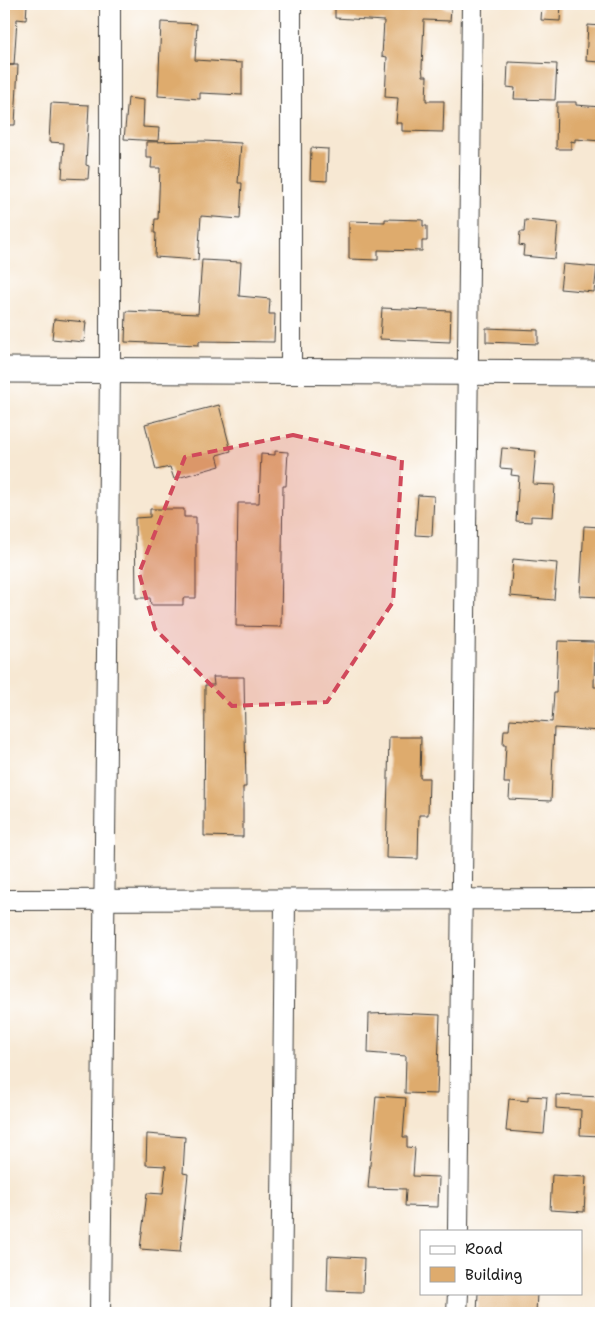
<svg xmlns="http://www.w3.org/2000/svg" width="605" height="1317" font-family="'Shantell Sans',sans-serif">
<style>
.building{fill:#deab6d}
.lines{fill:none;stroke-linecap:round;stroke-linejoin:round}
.minor-casing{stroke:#3d3b37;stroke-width:22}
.major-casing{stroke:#3d3b37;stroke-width:27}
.minor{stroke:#fff;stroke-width:20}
.major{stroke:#fff;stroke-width:25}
.marked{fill:#d1495b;fill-opacity:0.2;stroke:#d1495b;stroke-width:4;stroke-dasharray:10 6;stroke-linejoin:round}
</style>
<rect width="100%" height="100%" fill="#fff"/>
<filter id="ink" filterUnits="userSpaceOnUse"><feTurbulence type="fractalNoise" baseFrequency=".02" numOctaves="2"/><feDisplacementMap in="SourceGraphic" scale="10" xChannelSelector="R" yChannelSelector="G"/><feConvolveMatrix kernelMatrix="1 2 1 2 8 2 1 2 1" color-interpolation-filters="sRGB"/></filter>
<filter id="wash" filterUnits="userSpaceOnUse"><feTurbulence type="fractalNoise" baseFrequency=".0096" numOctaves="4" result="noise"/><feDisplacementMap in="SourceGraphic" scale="20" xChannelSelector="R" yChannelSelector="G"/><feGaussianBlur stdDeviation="1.12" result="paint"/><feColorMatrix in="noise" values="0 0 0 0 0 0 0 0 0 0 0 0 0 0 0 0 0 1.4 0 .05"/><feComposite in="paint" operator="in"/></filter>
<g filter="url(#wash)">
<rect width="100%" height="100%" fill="#f7e8d3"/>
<g id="blocks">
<g class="building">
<polygon points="4,4 27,4 26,20 17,19 14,65 8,65 18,65 15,125 4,125"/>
<polygon points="335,4 444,4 443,8 451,9 450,21 424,20 422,67 423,76 427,76 426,101 444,101 443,132 402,131 402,123 396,123 398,98 385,97 387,57 382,56 384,21 335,18"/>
<polygon points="542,4 561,4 560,21 541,20"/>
<polygon points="161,22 197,24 195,60 242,63 242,95 200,93 200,99 158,96"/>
<polygon points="588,25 601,26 601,62 586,61"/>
<polygon points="508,62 557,64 555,100 514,99 515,88 507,87"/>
<polygon points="128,98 144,100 143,127 159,128 158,141 124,139"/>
<polygon points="557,102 576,102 576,105 601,107 601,141 575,139 575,142 571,141 571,149 556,149"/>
<polygon points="51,103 89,105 86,165 89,166 88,179 62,178 64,143 49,142"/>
<polygon points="204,141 241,143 238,183 242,183 240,219 201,216 198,260 155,257 156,233 154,233 155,219 158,219 160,168 151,168 152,158 146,158 146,142"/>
<polygon points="311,148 328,149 327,181 310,180"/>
<polygon points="385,219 423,220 423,226 427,226 427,241 422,241 422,251 378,250 378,260 349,259 349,221 385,222"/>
<polygon points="525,220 558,223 555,259 523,256 524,246 519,245 520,232 524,232"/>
<polygon points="202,260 241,262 239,296 270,299 269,314 275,314 274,342 199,341 199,345 125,342 126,311 198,314"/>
<polygon points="563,264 597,267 594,292 560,289"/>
<polygon points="382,308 451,311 450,342 380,339"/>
<polygon points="54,319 86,322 84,342 52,339"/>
<polygon points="486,328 538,330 538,344 486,342"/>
<polygon points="219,405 231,451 217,455 220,466 174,479 170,467 156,470 145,424"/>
<polygon points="502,448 536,451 533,484 555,485 553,517 531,516 531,522 516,521 519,476 511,475 512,469 500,468"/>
<polygon points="275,451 288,452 286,486 283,486 281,627 236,626 238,503 259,503 261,454 275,455"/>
<polygon points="418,495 434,496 432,536 415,535"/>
<polygon points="150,509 184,509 184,517 196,517 196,598 183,598 183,605 151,605 150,598 136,598 135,518 150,517"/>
<polygon points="584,526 601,527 601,597 580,596"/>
<polygon points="513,559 557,563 554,600 510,596"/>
<polygon points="558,641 595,642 594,687 601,687 601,731 554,728 551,801 509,799 510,783 504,783 506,745 503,745 504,730 509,730 510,719 552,722 554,693 556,693"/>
<polygon points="213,677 244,677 246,787 243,787 243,837 204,836 205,685 214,685"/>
<polygon points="389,737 421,737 420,778 429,778 428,815 419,815 418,859 386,858"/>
<polygon points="397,1013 440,1015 437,1094 405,1093 406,1056 368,1053 369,1014"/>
<polygon points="556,1095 601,1097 601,1136 580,1135 581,1110 556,1108"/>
<polygon points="376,1096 406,1098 403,1137 407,1137 407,1147 415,1148 413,1176 439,1177 438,1207 405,1206 406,1189 368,1188"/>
<polygon points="528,1096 547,1097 544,1134 506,1131 509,1099 528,1101"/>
<polygon points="147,1134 185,1137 183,1173 188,1174 180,1252 140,1249 147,1193 163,1194 166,1166 146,1165"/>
<polygon points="552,1175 586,1177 584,1212 550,1210"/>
<polygon points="328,1256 364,1258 363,1292 327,1291"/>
<polygon points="478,1293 537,1293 536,1313 477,1313"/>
</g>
</g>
</g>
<g filter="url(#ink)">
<use href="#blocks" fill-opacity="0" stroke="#3d3b37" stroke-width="1"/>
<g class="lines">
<defs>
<g id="minor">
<polyline points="291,4 291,372"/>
<polyline points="4,900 601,899"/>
<polyline points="458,1231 472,4"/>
<polyline points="100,1313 110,370 110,4"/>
<polyline points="281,1313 285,900"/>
<polyline points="457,1313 458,1293"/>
</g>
<polyline id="major" points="4,370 601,373"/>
</defs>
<use href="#minor" class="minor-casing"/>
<use href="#major" class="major-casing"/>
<use href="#minor" class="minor"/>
<use href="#major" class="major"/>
</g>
</g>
<path class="marked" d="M 293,435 L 402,460 L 393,602 L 327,702 L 232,706 L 155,629 L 139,573 L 185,457 Z"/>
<rect width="605" height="1317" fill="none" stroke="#fff" stroke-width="20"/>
<rect x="420" y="1230" width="162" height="65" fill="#ffffff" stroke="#a4a4a4"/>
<rect x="430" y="1246" width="25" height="8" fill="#ffffff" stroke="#a4a4a4"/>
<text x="465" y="1254" font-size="15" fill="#1c1c1c">Road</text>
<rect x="430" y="1267" width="25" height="15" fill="#deab6d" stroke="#a4a4a4"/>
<text x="465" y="1280" font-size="15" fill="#1c1c1c">Building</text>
</svg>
